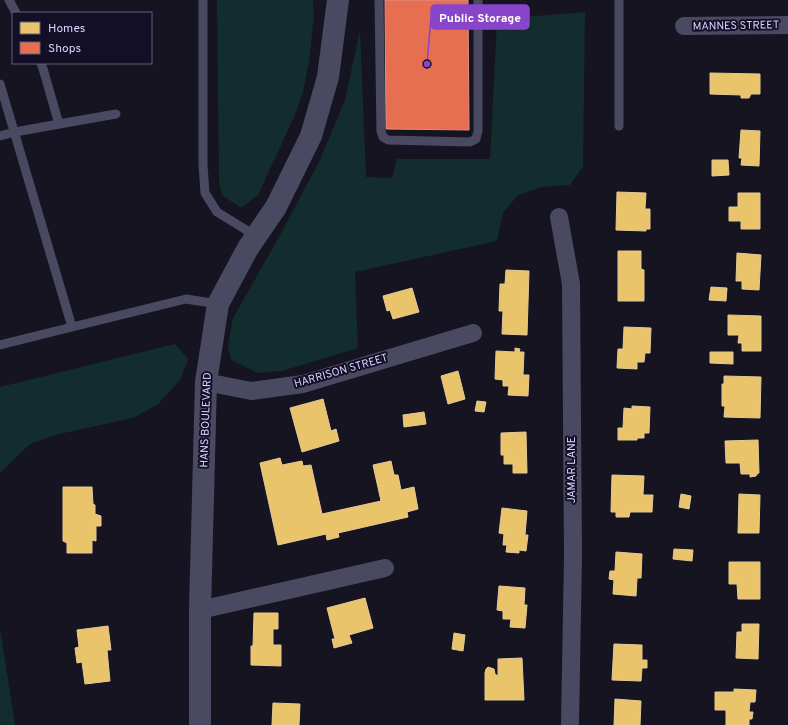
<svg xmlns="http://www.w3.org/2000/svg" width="788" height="725" viewBox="0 0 788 725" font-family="Overpass,sans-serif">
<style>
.green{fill:#132c2d}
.homes{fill:#e9c46a;stroke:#e4c997}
.shops{fill:#e76f51;stroke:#e38d85}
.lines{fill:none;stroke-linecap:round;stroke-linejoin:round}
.service{stroke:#4a4962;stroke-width:9}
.minor{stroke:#4a4962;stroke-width:18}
.tertiary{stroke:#4a4962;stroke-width:22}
.labels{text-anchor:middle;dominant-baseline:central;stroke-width:4;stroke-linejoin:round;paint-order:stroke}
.street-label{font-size:11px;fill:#d9d4ff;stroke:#130f26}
.leader{fill:none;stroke:#8945c9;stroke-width:1.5}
.callout-dot{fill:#8945c9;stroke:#130f26;stroke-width:1.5}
.callout{fill:#8945c9;stroke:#8945c9;stroke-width:1.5}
.callout-label{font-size:12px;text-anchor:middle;font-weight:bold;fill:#fff}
</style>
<rect width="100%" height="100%" fill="#161421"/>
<g class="green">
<path d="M 217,0 L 313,0 L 314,15 L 309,62 L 303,92 L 295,115 L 258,195 L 241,208 L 222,195 L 219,180 Z"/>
<path d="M 585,12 L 583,167 L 570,185 L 541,187 L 517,196 L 503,213 L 497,241 L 355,272 L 358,348 L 282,371 L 258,373 L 231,360 L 228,346 L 233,318 L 274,246 L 319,162 L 345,100 L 360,30 L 366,177 L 392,178 L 397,159 L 490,159 L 497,19 Z"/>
<path d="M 175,344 L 188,359 L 180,380 L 158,404 L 133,418 L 55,435 L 30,444 L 0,473 L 0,387 Z"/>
<path d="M 0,628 L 15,725 L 0,725 Z"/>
</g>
<g class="homes">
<path d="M 710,73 L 760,74 L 760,94 L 751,94 L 749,98 L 741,98 L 741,95 L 710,94 Z"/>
<path d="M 741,130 L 760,131 L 759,166 L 741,165 L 742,158 L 739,158 Z"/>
<path d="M 712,160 L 728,160 L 729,175 L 712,176 Z"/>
<path d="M 617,192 L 646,193 L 645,209 L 650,209 L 650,229 L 646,229 L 646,231 L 616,230 Z"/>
<path d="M 738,193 L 760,193 L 760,229 L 741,229 L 741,221 L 729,221 L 729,207 L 738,207 Z"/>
<path d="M 618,251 L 641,251 L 641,269 L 644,270 L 644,301 L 618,301 Z"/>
<path d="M 737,253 L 761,255 L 759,290 L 742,289 L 742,281 L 736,281 Z"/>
<path d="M 506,270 L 529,271 L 527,335 L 502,334 L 503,311 L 499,311 L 500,284 L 505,284 Z"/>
<path d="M 711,287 L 727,288 L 726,301 L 709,300 Z"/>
<path d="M 412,288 L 419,312 L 393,319 L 390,310 L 387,311 L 383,296 Z"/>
<path d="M 728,315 L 761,316 L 761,351 L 742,351 L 742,343 L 738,343 L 739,335 L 728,335 Z"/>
<path d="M 624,327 L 651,328 L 650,353 L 645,353 L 644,362 L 637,362 L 637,369 L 617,368 L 618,349 L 623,349 Z"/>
<path d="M 515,348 L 520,349 L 519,352 L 524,352 L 523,375 L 529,375 L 528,396 L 508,395 L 509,386 L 503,386 L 503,380 L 495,379 L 496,351 L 515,352 Z"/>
<path d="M 710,352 L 733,352 L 733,364 L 710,363 Z"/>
<path d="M 458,371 L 465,399 L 448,404 L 441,376 Z"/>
<path d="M 724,376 L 761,377 L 760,418 L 724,417 L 725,406 L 722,406 L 722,384 L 724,384 Z"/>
<path d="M 323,399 L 331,431 L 336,429 L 339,441 L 302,452 L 290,408 Z"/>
<path d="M 477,401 L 486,402 L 484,412 L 475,411 Z"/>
<path d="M 632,406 L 650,407 L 649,433 L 644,433 L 644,438 L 637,438 L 637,440 L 618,440 L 618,428 L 623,428 L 624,408 L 632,409 Z"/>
<path d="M 424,412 L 426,424 L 404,427 L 403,415 Z"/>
<path d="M 526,432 L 527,473 L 513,473 L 513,464 L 504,464 L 504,455 L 501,455 L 501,433 Z"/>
<path d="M 758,440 L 759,473 L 757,474 L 756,476 L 750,477 L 750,474 L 741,474 L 740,463 L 726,463 L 725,441 Z"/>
<path d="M 280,458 L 282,465 L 302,461 L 303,466 L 311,465 L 322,514 L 381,501 L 373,465 L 391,461 L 394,475 L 398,475 L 401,490 L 414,487 L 418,509 L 407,512 L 408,517 L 338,533 L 339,537 L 327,540 L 326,534 L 278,545 L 260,463 Z"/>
<path d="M 612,475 L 644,476 L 643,495 L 653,495 L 652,512 L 630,512 L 629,517 L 616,517 L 616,512 L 611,512 Z"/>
<path d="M 63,487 L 92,487 L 93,504 L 95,505 L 95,514 L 101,516 L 101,526 L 96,526 L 96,541 L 92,540 L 92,553 L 67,553 L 67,543 L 63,541 Z"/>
<path d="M 681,494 L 691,496 L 689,509 L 679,507 Z"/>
<path d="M 739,494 L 760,495 L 759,533 L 738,533 Z"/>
<path d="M 502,508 L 527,511 L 525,535 L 528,535 L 526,551 L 519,550 L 519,553 L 506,552 L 507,545 L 503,545 L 504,534 L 499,533 Z"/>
<path d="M 674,549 L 693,550 L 692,561 L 673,559 Z"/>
<path d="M 616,552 L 642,554 L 641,578 L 637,578 L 636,596 L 613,594 L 614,580 L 609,579 L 610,571 L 615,571 Z"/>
<path d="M 729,562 L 760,562 L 760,599 L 738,599 L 737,584 L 729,584 Z"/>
<path d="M 499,586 L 525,588 L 524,605 L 527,605 L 525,628 L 510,627 L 511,619 L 503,619 L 503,611 L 497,610 Z"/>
<path d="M 365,598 L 373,628 L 349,635 L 352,643 L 334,648 L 332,639 L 335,639 L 327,608 Z"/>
<path d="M 254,613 L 278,613 L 278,629 L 273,629 L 273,645 L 281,645 L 281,666 L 251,665 L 251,646 L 253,646 Z"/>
<path d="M 742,624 L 759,624 L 758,659 L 736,658 L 737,632 L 742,632 Z"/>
<path d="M 108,626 L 111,650 L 107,650 L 110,681 L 85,684 L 82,662 L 77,663 L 75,648 L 79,647 L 77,630 Z"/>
<path d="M 454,633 L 465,635 L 463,651 L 452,649 Z"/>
<path d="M 614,644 L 642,645 L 642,660 L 647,660 L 647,668 L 642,668 L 641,681 L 612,680 Z"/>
<path d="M 522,658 L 524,700 L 485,700 L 485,673 L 486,669 L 488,667 L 494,669 L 495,674 L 498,676 L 498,659 Z"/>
<path d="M 734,689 L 756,690 L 755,702 L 750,702 L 749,712 L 753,712 L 752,719 L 749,719 L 749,725 L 726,725 L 726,710 L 715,710 L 715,692 L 734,692 Z"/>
<path d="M 615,699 L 641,701 L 640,725 L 614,725 Z"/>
<path d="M 273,703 L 300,704 L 299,725 L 272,725 Z"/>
</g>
<path class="shops" d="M 385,0 L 468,0 L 469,130 L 386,129 Z"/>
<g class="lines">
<g class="service">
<path d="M 9,0 L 16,13"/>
<path d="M 203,0 L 203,165 L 205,193 L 217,212 L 256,236"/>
<path d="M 379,0 L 381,131 L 383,137 L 388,140 L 470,142 L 476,139 L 478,131 L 478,0"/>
<path d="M 619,0 L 619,126"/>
<path d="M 0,84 L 72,327 L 186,299 L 218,304"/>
<path d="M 59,124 L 116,114"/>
<path d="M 0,136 L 15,132 L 59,124 L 44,72 L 41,63"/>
<path d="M 0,345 L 72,327"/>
</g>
<g class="minor">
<path d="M 684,26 L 788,25"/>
<path d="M 559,217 L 571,284 L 573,555 L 570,725"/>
<path d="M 206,382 L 251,391 L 303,384 L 473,333"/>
<path d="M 200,610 L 385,568"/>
</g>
<path class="tertiary" d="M 200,725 L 200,610 L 206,382 L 218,304 L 248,248 L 276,207 L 311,136 L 328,77 L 338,0"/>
</g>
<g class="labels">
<g class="street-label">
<text transform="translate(736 26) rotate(-1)">MANNES STREET</text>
<text transform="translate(341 371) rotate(-16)">HARRISON STREET</text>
<text transform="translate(206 420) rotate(-88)">HANS BOULEVARD</text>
<text transform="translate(572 470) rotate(-90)">JAMAR LANE</text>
</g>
</g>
<path class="leader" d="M427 64L431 17"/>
<circle class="callout-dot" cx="427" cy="64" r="4"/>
<rect class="callout" x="431" y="5" width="98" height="24" rx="4"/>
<g class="callout-label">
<text x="480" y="22">Public Storage</text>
</g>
<rect x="12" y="12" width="140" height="52" fill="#130f26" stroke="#625e7d"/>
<rect x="20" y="22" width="20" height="12" fill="#e9c46a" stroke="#625e7d"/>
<text x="48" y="32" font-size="12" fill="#d9d4ff">Homes</text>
<rect x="20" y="42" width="20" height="12" fill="#e76f51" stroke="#625e7d"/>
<text x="48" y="52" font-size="12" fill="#d9d4ff">Shops</text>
</svg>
